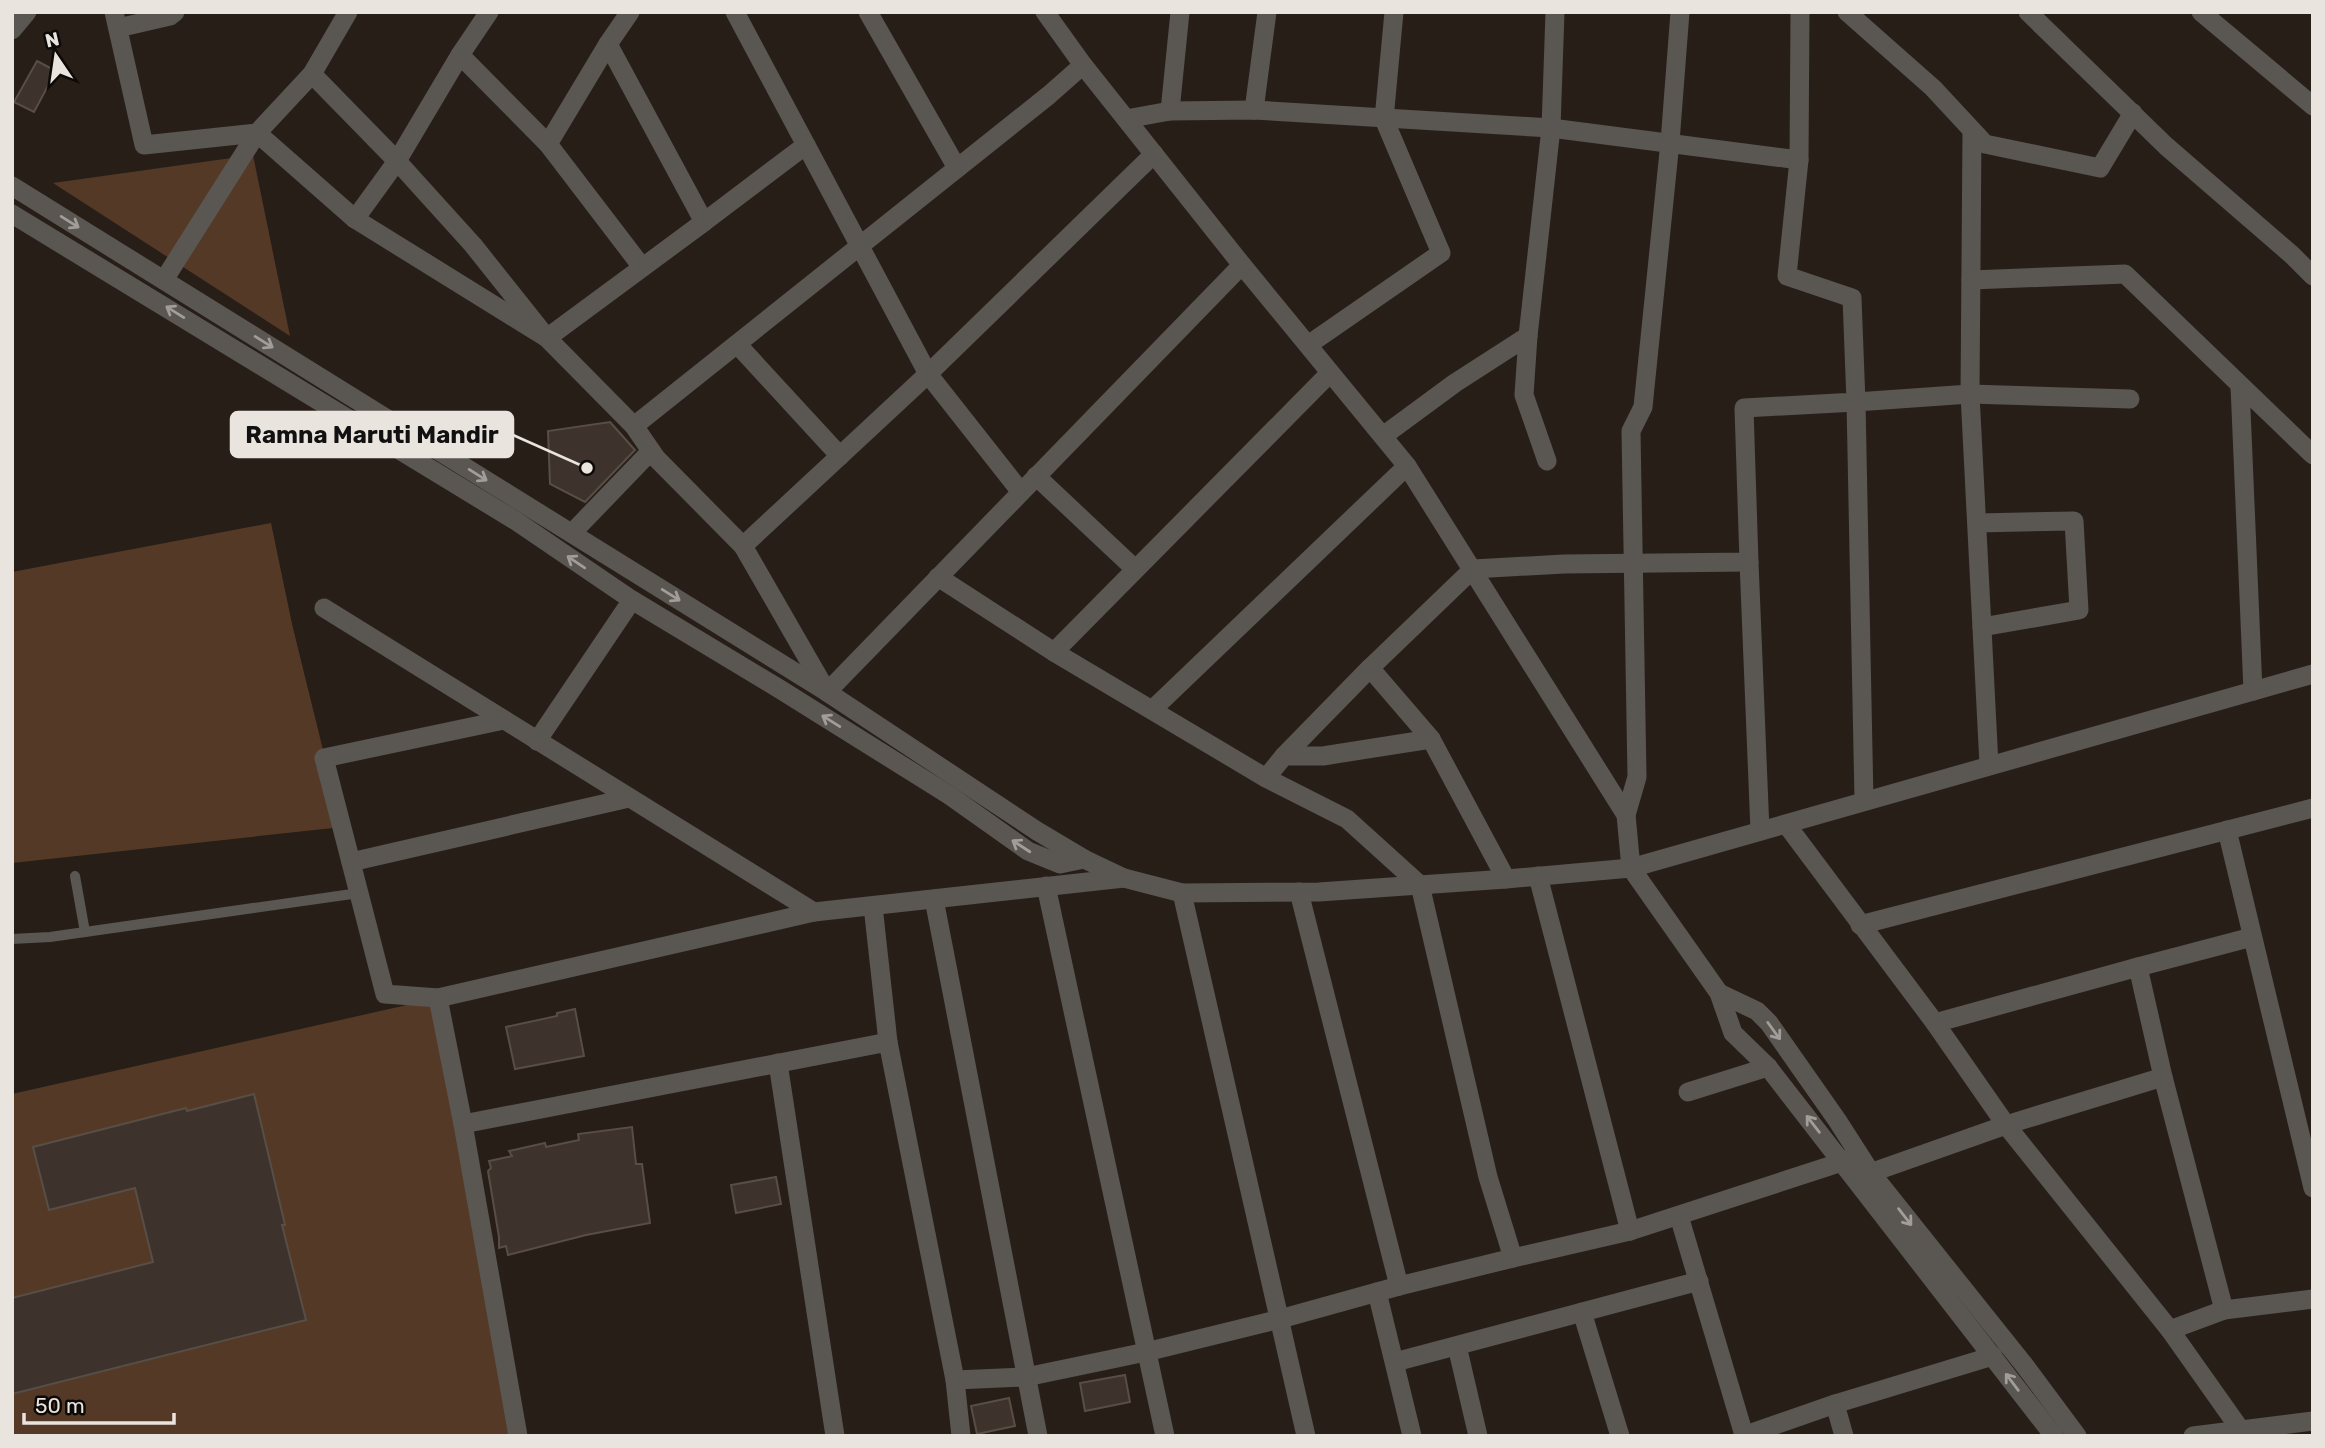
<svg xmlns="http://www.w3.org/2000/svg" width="2325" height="1448" viewBox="0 0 2325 1448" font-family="Rubik,sans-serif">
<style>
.green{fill:#543a26}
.building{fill:#3d332c;stroke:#584e46;stroke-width:2}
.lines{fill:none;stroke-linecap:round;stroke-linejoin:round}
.service{stroke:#5a5652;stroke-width:10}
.minor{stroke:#5a5652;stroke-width:19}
.tertiary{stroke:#5a5652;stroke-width:19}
.oneway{stroke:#a29d98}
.leader{fill:none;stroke:#eae4df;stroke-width:2.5}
.callout-dot{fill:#eae4df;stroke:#0d0907;stroke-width:2.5}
.callout{fill:#eae4df;stroke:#eae4df;stroke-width:2.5}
.callout-label{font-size:24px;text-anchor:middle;font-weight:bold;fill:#111}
</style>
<rect width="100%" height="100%" fill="#271e18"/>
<g class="green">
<path d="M 253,155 L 290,336 L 53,183 Z"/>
<path d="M 271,523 L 292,624 L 342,827 L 12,863 L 12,572 Z"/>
<path d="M 438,998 L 526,1436 L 12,1436 L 12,1094 Z"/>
</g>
<g class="building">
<path d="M 37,61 L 56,71 L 34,112 L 14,102 Z"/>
<path d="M 610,422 L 635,450 L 585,502 L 550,484 L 548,431 Z"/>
<path d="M 575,1009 L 584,1056 L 515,1069 L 506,1027 L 557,1016 L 557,1013 Z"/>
<path d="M 254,1094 L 285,1225 L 282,1225 L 306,1320 L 12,1394 L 12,1298 L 153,1262 L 135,1188 L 49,1210 L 33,1147 L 186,1108 L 187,1111 Z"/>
<path d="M 632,1127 L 636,1164 L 642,1164 L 650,1223 L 586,1235 L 508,1255 L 506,1246 L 499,1248 L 499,1237 L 488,1171 L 491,1168 L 489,1161 L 512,1156 L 509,1151 L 545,1143 L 546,1147 L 579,1140 L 578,1134 Z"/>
<path d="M 776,1177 L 781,1204 L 736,1213 L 731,1185 Z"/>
<path d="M 1125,1375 L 1130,1402 L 1085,1411 L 1080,1383 Z"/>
<path d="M 1009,1398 L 1015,1426 L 977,1434 L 971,1406 Z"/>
</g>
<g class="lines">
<g class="service">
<path d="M 75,876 L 85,932"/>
<path d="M 12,939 L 50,937 L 359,893"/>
</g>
<g class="minor">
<path d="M 114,12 L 144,145 L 257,133 L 312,74 L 397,161 L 473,245 L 547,338 L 634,426 L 656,458 L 743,546 L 827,692"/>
<path d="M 735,12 L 928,374 L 1021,492"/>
<path d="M 868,12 L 957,168"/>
<path d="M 1847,12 L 1933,88 L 1985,144 L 2100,168 L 2133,113"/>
<path d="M 2028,12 L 2166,146 L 2292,255 L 2313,276"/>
<path d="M 2201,12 L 2313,106"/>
<path d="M 118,28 L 170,16 L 175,12"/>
<path d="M 12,30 L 27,12"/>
<path d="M 608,44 L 630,12"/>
<path d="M 460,55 L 489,12"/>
<path d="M 312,74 L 348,12"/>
<path d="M 1254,110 L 1267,12"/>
<path d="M 1170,111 L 1180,12"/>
<path d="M 1126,119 L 1170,111 L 1254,110 L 1551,128 L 1799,160 L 1800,12"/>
<path d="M 1972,131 L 1970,394 L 1989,765"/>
<path d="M 548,144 L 642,267"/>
<path d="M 355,219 L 547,338 L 704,222"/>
<path d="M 164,280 L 257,133 L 355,219 L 397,161 L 460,55 L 548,144 L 608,44 L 704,222 L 806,145"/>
<path d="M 1971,280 L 2125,274 L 2313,455"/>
<path d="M 737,344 L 840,456"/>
<path d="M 1308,345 L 1441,253 L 1384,119 L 1394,12"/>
<path d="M 2240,386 L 2253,691"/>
<path d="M 634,426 L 1049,95 L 1083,65"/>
<path d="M 1383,436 L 1455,383 L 1528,336"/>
<path d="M 1547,461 L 1524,395 L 1528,336 L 1551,128 L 1555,12"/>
<path d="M 1036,476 L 1135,569"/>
<path d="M 1977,523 L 2074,521 L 2079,610 L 1982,627"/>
<path d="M 572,533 L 651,451"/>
<path d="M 743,546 L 928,374 L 1154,154"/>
<path d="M 1749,562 L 1760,831"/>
<path d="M 938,577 L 1054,652 L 1266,778 L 1347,819 L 1420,885 L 1488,1177 L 1513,1258 L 1399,1286"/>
<path d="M 324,608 L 814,912 L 1124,878"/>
<path d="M 1054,652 L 1330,373"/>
<path d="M 1152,710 L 1407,466"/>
<path d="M 1431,739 L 1506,879"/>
<path d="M 537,741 L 632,600"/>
<path d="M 1284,756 L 1370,668"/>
<path d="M 1266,778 L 1284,756 L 1323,756 L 1431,739 L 1370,668 L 1473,569 L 1564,564 L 1749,562 L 1744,408 L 1856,402 L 1852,298 L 1787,276 L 1799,160"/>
<path d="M 1864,801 L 1856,402 L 1970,394 L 2130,399"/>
<path d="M 1626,815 L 1637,777 L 1631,431 L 1643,407 L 1670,142 L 1680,12"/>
<path d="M 1786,824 L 1935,1023 L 2006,1125 L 2170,1330 L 2240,1429"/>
<path d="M 2227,830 L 2313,1188"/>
<path d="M 351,862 L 629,798"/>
<path d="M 1538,876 L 1630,1231 L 1842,1162 L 1855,1156"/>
<path d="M 1046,886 L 1165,1436"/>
<path d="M 1182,893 L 1306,1436"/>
<path d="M 934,899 L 1038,1436"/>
<path d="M 873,906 L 888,1042"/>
<path d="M 1860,925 L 2313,808"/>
<path d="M 2138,967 L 2252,937"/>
<path d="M 438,998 L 385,994 L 324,758 L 504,720"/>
<path d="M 1935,1023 L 2138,967 L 2163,1077 L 2224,1310"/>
<path d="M 778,1063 L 835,1436"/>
<path d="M 1688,1092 L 1768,1067"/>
<path d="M 463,1124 L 888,1042 L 955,1380 L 961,1436"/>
<path d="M 1856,1178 L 2006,1125 L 2163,1077"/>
<path d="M 1679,1216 L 1744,1435"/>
<path d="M 1513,1258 L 1630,1231"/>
<path d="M 1377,1292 L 1412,1436"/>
<path d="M 1582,1312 L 1620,1436"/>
<path d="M 2170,1330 L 2224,1310 L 2313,1299"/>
<path d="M 1457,1346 L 1478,1436"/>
<path d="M 1395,1362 L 1699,1281"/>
<path d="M 955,1380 L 1026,1377 L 1146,1352 L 1280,1319 L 1399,1286 L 1299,892"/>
<path d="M 518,1436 L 463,1124 L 438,998 L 814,912"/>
<path d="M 1743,1436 L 1835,1404"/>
<path d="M 1844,1436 L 1835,1404 L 1993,1356"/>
<path d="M 2193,1436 L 2313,1421"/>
</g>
<g class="tertiary">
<path d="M 1045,12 L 1083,65 L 1242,265 L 1407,466 L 1626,815 L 1631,868 L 1719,993 L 1733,1033 L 1768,1067 L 2054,1436"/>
<path d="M 12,186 L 827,692 L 1037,831 L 1084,859 L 1124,878 L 1182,893 L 1319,892 L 1506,879 L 1631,868 L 2313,674"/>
<path d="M 12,214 L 516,521 L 632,600 L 778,688 L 949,795 L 1028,851 L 1060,864 L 1084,859"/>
<path d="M 827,692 L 1242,265"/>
<path d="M 1719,993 L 1757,1011 L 1769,1023 L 1837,1120 L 1871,1173 L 2025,1366 L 2077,1436"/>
</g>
</g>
<defs><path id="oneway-shaft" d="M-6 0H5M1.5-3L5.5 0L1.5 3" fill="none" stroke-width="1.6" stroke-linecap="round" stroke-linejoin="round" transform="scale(1.75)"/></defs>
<g class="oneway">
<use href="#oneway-shaft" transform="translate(70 222) rotate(32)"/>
<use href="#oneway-shaft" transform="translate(175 312) rotate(-148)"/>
<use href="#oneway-shaft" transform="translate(264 342) rotate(32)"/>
<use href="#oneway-shaft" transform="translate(478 475) rotate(32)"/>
<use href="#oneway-shaft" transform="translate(576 562) rotate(-146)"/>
<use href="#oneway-shaft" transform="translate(671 595) rotate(32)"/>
<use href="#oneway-shaft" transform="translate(831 721) rotate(-148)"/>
<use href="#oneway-shaft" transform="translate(1021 846) rotate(-147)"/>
<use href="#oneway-shaft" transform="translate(1774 1031) rotate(54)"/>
<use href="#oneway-shaft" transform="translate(1813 1124) rotate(-128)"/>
<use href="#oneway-shaft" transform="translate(1905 1217) rotate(52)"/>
<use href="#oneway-shaft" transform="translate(2012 1382) rotate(-127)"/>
</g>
<path class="leader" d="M587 468L513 435"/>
<circle class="callout-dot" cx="587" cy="468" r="7"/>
<rect class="callout" x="231" y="412" width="282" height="45" rx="7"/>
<g class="callout-label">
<text x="372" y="443">Ramna Maruti Mandir</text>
</g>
<rect width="2325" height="1448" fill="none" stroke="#eae4df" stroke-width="28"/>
<g transform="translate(56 56) rotate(347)" stroke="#0d0907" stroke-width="5" paint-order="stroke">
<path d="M0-5L12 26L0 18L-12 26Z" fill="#eae4df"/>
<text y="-10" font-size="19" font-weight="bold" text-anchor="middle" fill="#eae4df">N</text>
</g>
<path d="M24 1413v10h150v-10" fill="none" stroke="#eae4df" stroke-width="3.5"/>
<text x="35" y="1413" font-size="21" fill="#eae4df" stroke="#0d0907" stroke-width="5" paint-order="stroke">50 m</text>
</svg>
